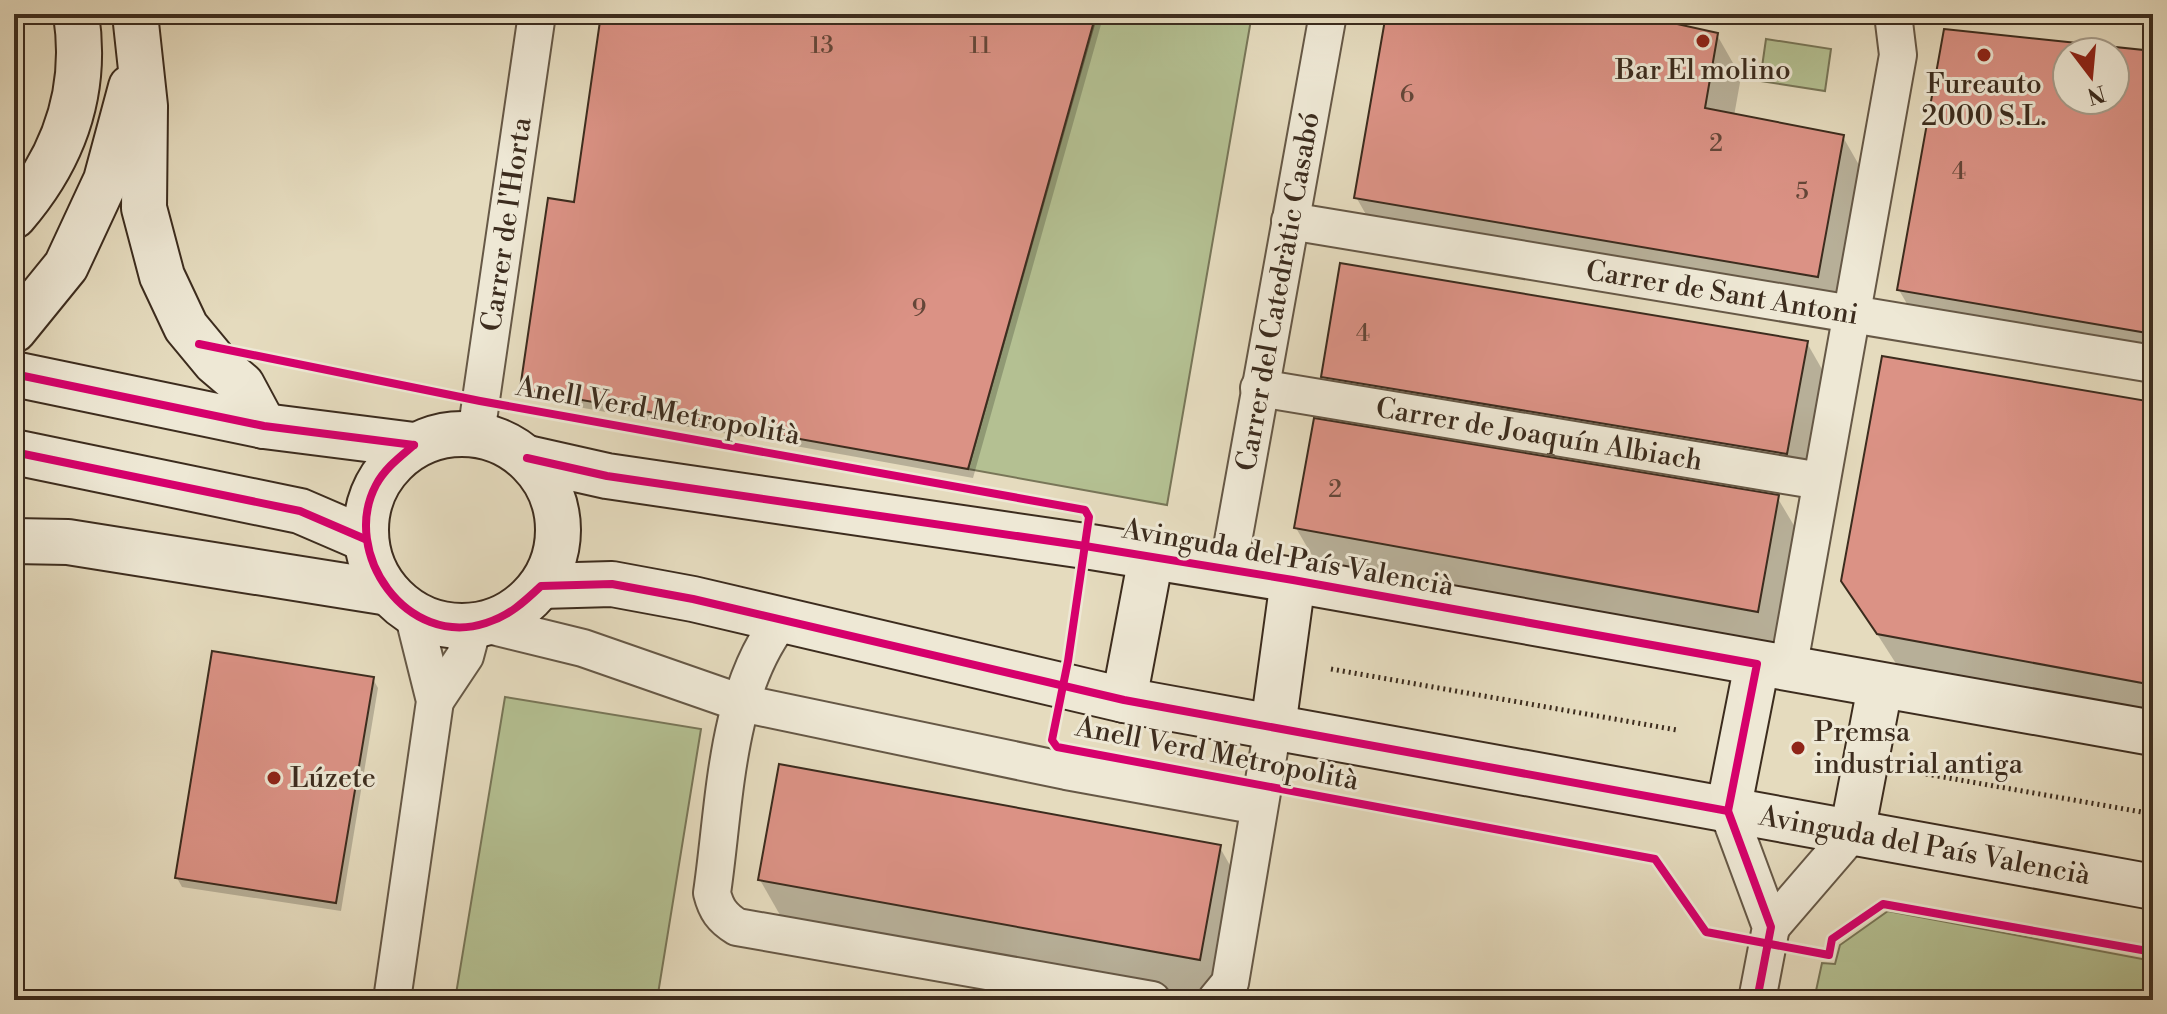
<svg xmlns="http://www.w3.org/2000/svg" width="2167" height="1014" viewBox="0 0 2167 1014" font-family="'Libre Bodoni',serif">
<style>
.green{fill:#b4c092;stroke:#787658;stroke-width:2}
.shadow{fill:#0003;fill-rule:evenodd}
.building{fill:#db9285;stroke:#3c2c1e;stroke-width:2;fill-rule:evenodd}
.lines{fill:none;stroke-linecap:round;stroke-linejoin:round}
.street-casing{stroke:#665846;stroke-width:40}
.secondary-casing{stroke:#3c2c1e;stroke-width:48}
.path{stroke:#3c2c1e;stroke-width:5;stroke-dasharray:2 4;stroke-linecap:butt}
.street{stroke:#eee8d5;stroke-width:36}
.secondary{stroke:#eee8d5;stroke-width:44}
.cycleway-casing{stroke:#eee8d5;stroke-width:13}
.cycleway{stroke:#d6006c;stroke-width:8}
.poi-dot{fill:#8f2418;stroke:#eee8d5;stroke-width:3}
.labels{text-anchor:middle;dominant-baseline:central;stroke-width:6;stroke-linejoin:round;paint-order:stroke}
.number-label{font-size:24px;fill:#644638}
.poi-label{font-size:28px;fill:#3c2c1e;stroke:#eee8d5}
.street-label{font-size:28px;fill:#3c2c1e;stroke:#eee8d5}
</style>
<rect width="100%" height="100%" fill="#e5dbbe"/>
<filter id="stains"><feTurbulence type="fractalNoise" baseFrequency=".0025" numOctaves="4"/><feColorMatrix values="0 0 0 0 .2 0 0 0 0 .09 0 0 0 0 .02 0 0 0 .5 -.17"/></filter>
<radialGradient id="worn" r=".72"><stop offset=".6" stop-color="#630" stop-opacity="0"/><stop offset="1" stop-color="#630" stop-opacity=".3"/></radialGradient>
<g class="green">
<path d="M 1097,14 L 1252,14 L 1167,505 L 968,469 Z"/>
<path d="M 1766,39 L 1831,49 L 1825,91 L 1760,81 Z"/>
<path d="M 505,697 L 701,729 L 657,1000 L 455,1000 Z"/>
<path d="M 1888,911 L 2153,961 L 2153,1000 L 1814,1000 L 1822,963 L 1835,964 L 1840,945 Z"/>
</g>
<g class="shadow">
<path d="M 599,14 L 1104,14 L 973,478 L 528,398 L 522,388 L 575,204 L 603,15 Z"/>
<path d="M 1388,14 L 1623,14 L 1717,35 L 1741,77 L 1734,116 L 1843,137 L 1867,179 L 1841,318 L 1380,239 L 1356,197 Z"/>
<path d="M 1945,32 L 2153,53 L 2153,363 L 1918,323 L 1899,290 ZM 2067,52 L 2115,52 L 2115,100 L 2067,100 Z"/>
<path d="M 1807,343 L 1831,385 L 1810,495 L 1347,418 L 1323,377 Z"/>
<path d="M 2153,404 L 2153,722 L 1904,676 L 1843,581 Z"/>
<path d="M 1777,497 L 1802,539 L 1781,653 L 1320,569 L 1296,528 Z"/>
<path d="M 373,679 L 378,688 L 341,911 L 182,887 L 177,878 Z"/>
<path d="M 1219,846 L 1243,888 L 1220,1000 L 784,922 L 760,880 Z"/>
</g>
<g class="building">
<path d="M 601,14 L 1096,14 L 968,469 L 520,389 L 548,198 L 574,202 Z"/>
<path d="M 1386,14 L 1632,14 L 1718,33 L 1705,108 L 1844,135 L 1818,277 L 1354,198 Z"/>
<path d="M 1944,29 L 2153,51 L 2153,334 L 1897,290 ZM 2067,52 L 2115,52 L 2115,100 L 2067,100 Z"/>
<path d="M 1340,263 L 1808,341 L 1787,454 L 1321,377 Z"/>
<path d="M 1882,356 L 2153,402 L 2153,685 L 1877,634 L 1841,581 Z"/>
<path d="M 1314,418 L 1779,495 L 1758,612 L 1294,528 Z"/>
<path d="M 212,651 L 374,677 L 336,903 L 175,878 Z"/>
<path d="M 779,764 L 1221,845 L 1200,960 L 758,880 Z"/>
</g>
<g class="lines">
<defs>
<g id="street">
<path id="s1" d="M 1290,221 L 2153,364"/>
<path id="s2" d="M 1259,388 L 1821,481"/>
<path id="s3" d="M 476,434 L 537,14"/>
<path id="s4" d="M 1228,569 L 1328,14"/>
<path d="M 780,622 C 725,693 725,805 712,893 C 716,909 722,918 737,927 L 1152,1000"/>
<path d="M 485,624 L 583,648 L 741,703 L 1066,771 L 1259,806"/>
<path d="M 1788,670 L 1898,55 L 1893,14"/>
<path d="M 435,701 L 465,656 L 473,626"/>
<path d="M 1728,811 L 1771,927 L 1757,1000"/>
<path d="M 1771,927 L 1852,833"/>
<path d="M 392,1000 L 435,701 L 413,613"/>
<path d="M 1216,1000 L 1230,983 L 1273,727"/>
</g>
<g id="secondary">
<path d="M 135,14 L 145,106 L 144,208 L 162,276 L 186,327 L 215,362 L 242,385 L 264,426"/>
<path d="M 14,216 C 64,158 88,91 76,14"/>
<path d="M 14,330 L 66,266 L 106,180 L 131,87"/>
<path d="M 14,374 L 264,426 L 414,445"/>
<circle cx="462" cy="530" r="96"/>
<path d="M 14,452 L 300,511 L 365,539"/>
<path d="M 527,458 L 607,476 L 1085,546 L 1293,580 L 2153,733"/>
<path d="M 14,541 L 68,542 L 389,593"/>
<path id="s5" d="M 541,586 L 612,584 L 693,599 L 1124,700 L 2153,887"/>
<path d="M 1124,700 L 1151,557"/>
<path d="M 1273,727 L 1293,580"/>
<path d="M 1728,811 L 1757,664"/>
<path d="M 1852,833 L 1880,687"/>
</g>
</defs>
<use href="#street" class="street-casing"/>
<use href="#secondary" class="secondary-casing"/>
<g class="path">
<path d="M 1331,669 L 1677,730"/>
<path d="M 1926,774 L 2153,814"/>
</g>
<use href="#street" class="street"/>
<use href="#secondary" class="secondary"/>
<defs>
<g id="cycleway">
<path d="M 199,344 L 480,401 L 1085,510 L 1089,517 L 1068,661 L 1052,740 L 1057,747 L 1655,859 L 1706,932 L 1829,955 L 1832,939 L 1883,904 L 2153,952"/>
<path d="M 14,374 L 264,426 L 414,445"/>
<path d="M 414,445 C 400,457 385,468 376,485 C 340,553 407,649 486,623 C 509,616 524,602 541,586 L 612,584 L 693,599 L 1124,700 L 1728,811"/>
<path d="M 14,452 L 300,511 L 365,539"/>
<path d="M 527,458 L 607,476 L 1085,546 L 1293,580 L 1757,664 L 1728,811"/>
<path d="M 1728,811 L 1771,927 L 1757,1000"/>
</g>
</defs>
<use href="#cycleway" class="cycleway-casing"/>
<use href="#cycleway" class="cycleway"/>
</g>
<g class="poi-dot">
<circle cx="1703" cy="41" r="8"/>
<circle cx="1984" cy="55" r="8"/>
<circle cx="1798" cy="748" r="8"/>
<circle cx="274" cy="778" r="8"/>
</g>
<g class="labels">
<g class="number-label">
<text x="822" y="46">13</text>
<text x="980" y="46">11</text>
<text x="1407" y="95">6</text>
<text x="1716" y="144">2</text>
<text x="1959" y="172">4</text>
<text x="1802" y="192">5</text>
<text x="919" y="309">9</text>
<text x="1363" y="334">4</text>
<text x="1335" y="490">2</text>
</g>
<g class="poi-label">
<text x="1703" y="70">Bar El molino</text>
<text x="1984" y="84">Fureauto<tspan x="1984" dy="32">2000 S.L.</tspan></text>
<text x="1814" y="732" text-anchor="start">Premsa<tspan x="1814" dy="32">industrial antiga</tspan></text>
<text x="290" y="778" text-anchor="start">Lúzete</text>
</g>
<g class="street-label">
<text stroke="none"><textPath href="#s3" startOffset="212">Carrer de l'Horta</textPath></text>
<text stroke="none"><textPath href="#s4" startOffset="282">Carrer del Catedràtic Casabó</textPath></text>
<text stroke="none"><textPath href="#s1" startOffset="438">Carrer de Sant Antoni</textPath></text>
<text transform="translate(658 411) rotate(10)">Anell Verd Metropolità</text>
<text stroke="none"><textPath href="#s2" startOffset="284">Carrer de Joaquín Albiach</textPath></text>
<text transform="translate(1288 558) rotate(10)">Avinguda del País Valencià</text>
<text transform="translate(1217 754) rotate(11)">Anell Verd Metropolità</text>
<text stroke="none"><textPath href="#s5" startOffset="1410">Avinguda del País Valencià</textPath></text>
</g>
</g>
<rect width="2167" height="1014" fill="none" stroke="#e5dbbe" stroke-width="48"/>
<rect x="16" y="16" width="2135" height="982" fill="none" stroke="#3c2c1e" stroke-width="4"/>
<rect x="24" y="24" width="2119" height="966" fill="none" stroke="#3c2c1e" stroke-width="2"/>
<g transform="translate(2091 76) rotate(164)"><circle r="38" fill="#eee8d5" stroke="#a79d8c" stroke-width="2"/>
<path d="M0-6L14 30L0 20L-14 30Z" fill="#8f2418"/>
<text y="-12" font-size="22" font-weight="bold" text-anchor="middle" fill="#3c2c1e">N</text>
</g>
<rect width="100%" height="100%" filter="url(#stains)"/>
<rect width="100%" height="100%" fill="url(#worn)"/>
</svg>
